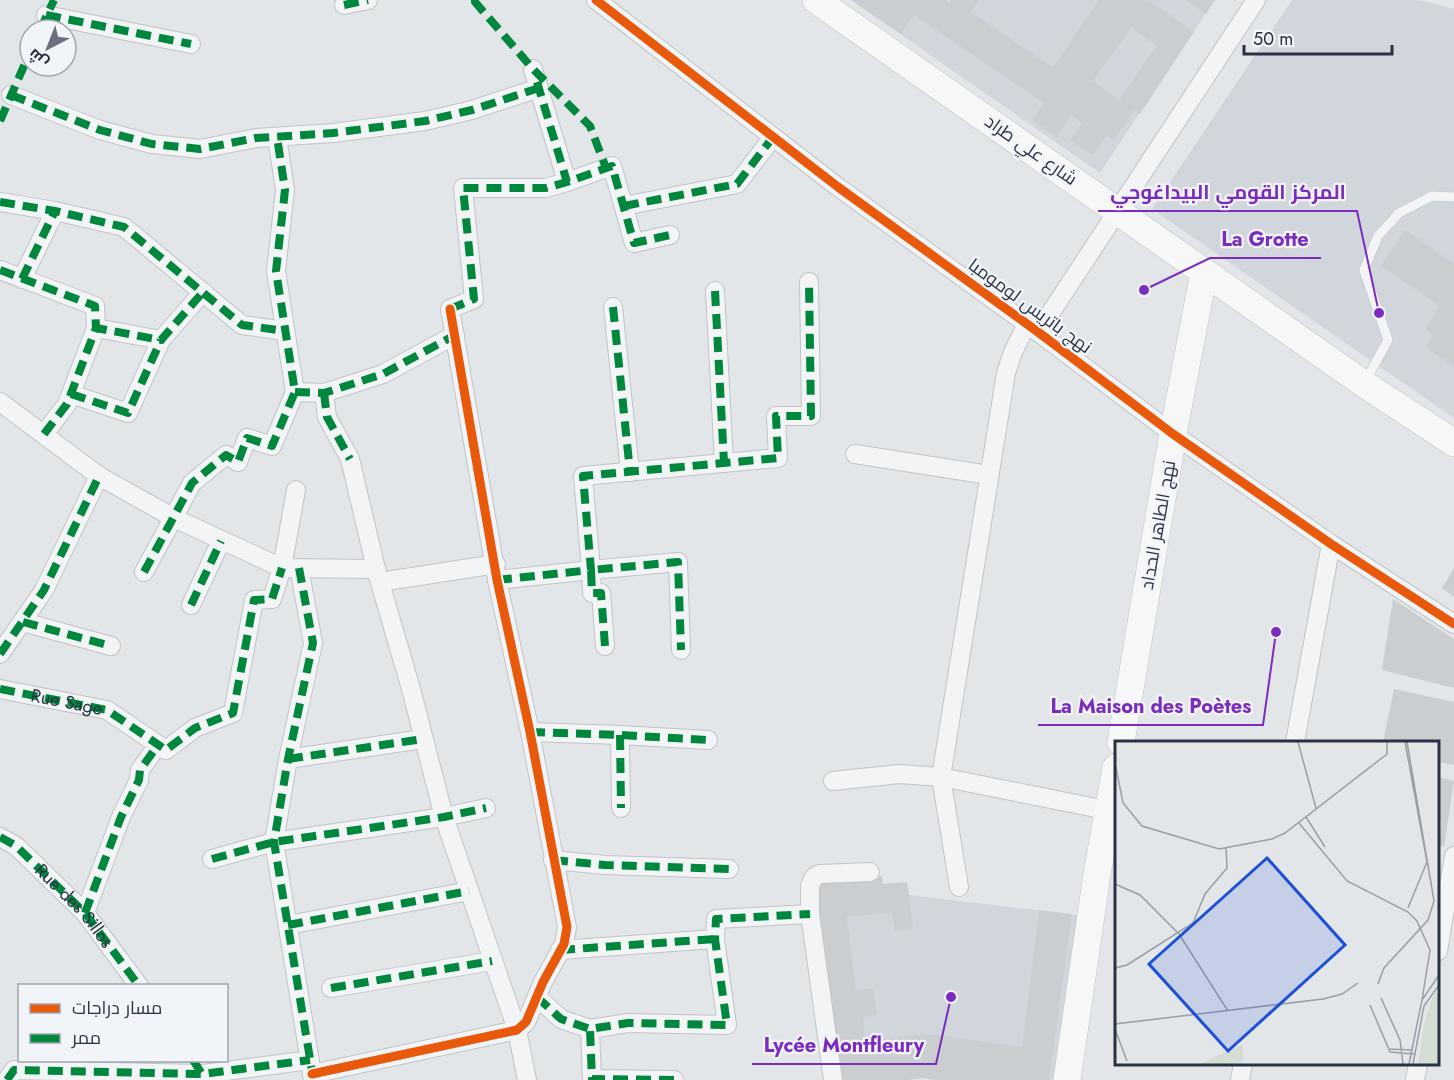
<svg xmlns="http://www.w3.org/2000/svg" width="1454" height="1080" viewBox="0 0 1454 1080" font-family="Jost,Cairo,sans-serif">
<style>
.built{fill:#d1d5dc}
.building{fill:#cbced1;fill-rule:evenodd}
.lines{fill:none;stroke-linecap:round;stroke-linejoin:round}
.lane-casing{stroke:#c1c4c7;stroke-width:10}
.street-casing{stroke:#c1c4c7;stroke-width:20}
.secondary-casing{stroke:#c1c4c7;stroke-width:28}
.lane{stroke:#f2f4f5;stroke-width:9}
.street{stroke:#f2f4f5;stroke-width:18}
.secondary{stroke:#f6f7f7;stroke-width:27}
.quiet{stroke:#00873e;stroke-width:8;stroke-dasharray:15 8;stroke-linecap:butt}
.cycleway-casing{stroke:#f1f4f8;stroke-width:13}
.cycleway{stroke:#e8590c;stroke-width:9}
.labels{text-anchor:middle;dominant-baseline:central;stroke-width:4.5;stroke-linejoin:round;paint-order:stroke}
.street-label{font-size:18px;fill:#293243;stroke:#f1f4f8}
.inset-road{fill:none;stroke:#999ea7;stroke-width:1.5}
.view{fill:#1d4ed8;fill-opacity:0.15;stroke:#1d4ed8;stroke-width:3}
.inset-edge{fill:none;stroke:#293243;stroke-width:3}
.leader{fill:none;stroke:#7b2cbf;stroke-width:2}
.callout-dot{fill:#7b2cbf;stroke:#f1f4f8;stroke-width:2}
.callout-label{font-size:20px;text-anchor:middle;font-weight:bold;fill:#7b2cbf;stroke:#f1f4f8;stroke-width:4.5;stroke-linejoin:round;paint-order:stroke}
</style>
<rect width="100%" height="100%" fill="#e3e6e9"/>
<g class="built">
<path d="M 851,0 L 1215,0 L 1100,173 Z"/>
<path d="M 1292,0 L 1419,0 L 1454,9 L 1454,418 L 1152,209 Z"/>
<path d="M 882,876 L 883,884 L 907,882 L 909,895 L 1086,916 L 1058,1080 L 936,1080 L 921,1078 L 908,1080 L 839,1080 L 815,884 Z"/>
</g>
<g class="building">
<path d="M 851,0 L 946,0 L 950,3 L 951,0 L 979,0 L 971,12 L 1053,67 L 1099,0 L 1148,0 L 1194,32 L 1140,114 L 1134,110 L 1114,140 L 1106,136 L 1093,155 L 1070,140 L 1082,123 L 1071,115 L 1057,137 L 1032,120 L 1044,103 L 914,15 L 901,34 ZM 1131,27 L 1157,46 L 1119,100 L 1093,81 Z"/>
<path d="M 1186,0 L 1215,0 L 1206,14 Z"/>
<path d="M 1405,230 L 1454,264 L 1454,367 L 1425,347 L 1433,335 L 1425,329 L 1440,306 L 1381,266 Z"/>
<path d="M 1454,568 L 1454,597 L 1442,588 Z"/>
<path d="M 1393,599 L 1454,639 L 1454,688 L 1382,670 Z"/>
<path d="M 1394,689 L 1454,702 L 1454,765 L 1438,762 L 1438,742 L 1383,742 Z"/>
<path d="M 1438,777 L 1454,781 L 1444,847 L 1438,845 Z"/>
<path d="M 882,876 L 882,884 L 907,882 L 913,929 L 895,931 L 892,912 L 847,917 L 856,990 L 873,988 L 877,1015 L 863,1017 L 865,1042 L 927,1034 L 1022,1047 L 1039,910 L 1072,914 L 1049,1080 L 936,1080 L 921,1078 L 908,1080 L 839,1080 L 815,884 Z"/>
</g>
<g class="lines">
<defs>
<path id="lane" d="M 1365,382 L 1388,340 L 1364,270 L 1378,236 L 1399,213 L 1432,196 L 1454,197"/>
<g id="street">
<path d="M 596,0 L 838,187 L 1038,332 L 1173,434 L 1331,544 L 1454,624"/>
<path d="M 344,5 L 368,0"/>
<path d="M 46,15 L 191,44"/>
<path d="M 533,69 L 567,182"/>
<path d="M 11,95 L 100,130 L 152,144 L 200,149 L 256,138 L 333,133 L 425,121 L 472,110 L 539,88"/>
<path d="M 0,202 L 55,211 L 124,227 L 242,325 L 285,331"/>
<path d="M 624,206 L 737,184 L 773,137"/>
<path d="M 0,270 L 95,306 L 96,328"/>
<path d="M 22,279 L 55,211"/>
<path d="M 715,291 L 724,463"/>
<path d="M 613,307 L 630,472"/>
<path d="M 1038,332 L 1256,0"/>
<path d="M 295,392 L 324,393 L 383,374 L 455,335"/>
<path d="M 324,393 L 327,417 L 350,459 L 376,569 L 411,689 L 444,817 L 517,1030 L 527,1080"/>
<path d="M 71,394 L 128,413 L 161,340"/>
<path d="M 0,402 L 99,476 L 174,518 L 282,568 L 376,569"/>
<path d="M 44,434 L 67,404 L 96,328 L 161,340 L 203,292"/>
<path d="M 855,454 L 989,475"/>
<path d="M 299,568 L 313,643 L 288,759 L 274,842 L 313,1080"/>
<path d="M 144,572 L 192,483 L 226,455 L 238,462 L 247,438 L 272,446 L 295,392 L 276,271 L 285,190 L 277,137"/>
<path d="M 497,580 L 591,570 L 583,476 L 778,458 L 776,416 L 811,416 L 809,282"/>
<path d="M 380,582 L 496,564"/>
<path d="M 191,605 L 221,541"/>
<path d="M 23,622 L 111,646"/>
<path d="M 605,646 L 601,593 L 592,593 L 591,570 L 678,562 L 681,650"/>
<path d="M 0,654 L 44,590 L 99,476"/>
<path id="s1" d="M 0,689 L 107,710 L 166,750 L 195,728 L 233,713 L 254,600 L 272,599 L 282,568 L 296,490"/>
<path d="M 530,732 L 620,735 L 708,740"/>
<path d="M 620,735 L 621,808"/>
<path d="M 1295,742 L 1331,544"/>
<path d="M 288,759 L 423,739"/>
<path d="M 833,781 L 899,774 L 941,777 L 1116,812"/>
<path id="s2" d="M 0,837 L 16,846 L 85,913 L 139,986"/>
<path d="M 212,859 L 274,842 L 444,817 L 486,808"/>
<path d="M 553,860 L 605,865 L 729,869"/>
<path d="M 959,887 L 941,777 L 1006,373 L 1013,352 L 1027,324"/>
<path d="M 85,913 L 121,817 L 139,780 L 140,770 L 158,745"/>
<path d="M 288,925 L 469,891"/>
<path d="M 560,950 L 715,939"/>
<path d="M 1438,951 L 1454,856"/>
<path d="M 331,988 L 492,961"/>
<path d="M 537,997 L 561,1019 L 590,1029"/>
<path d="M 312,1074 L 517,1030 L 526,1022 L 543,982 L 564,944 L 567,927 L 530,732 L 497,580 L 450,309 L 474,299 L 463,188 L 546,188 L 567,182 L 612,166 L 634,243 L 670,235"/>
<path d="M 592,1079 L 674,1080"/>
<path d="M 7,1080 L 14,1070 L 203,1074 L 310,1060"/>
<path d="M 592,1080 L 590,1029 L 628,1023 L 727,1025 L 715,939 L 716,919 L 810,914"/>
<path d="M 833,1080 L 810,914 L 810,886 L 814,877 L 820,874 L 870,872"/>
<path d="M 1240,1080 L 1243,1064"/>
<path d="M 1415,1080 L 1418,1064"/>
</g>
<g id="secondary">
<path d="M 816,0 L 1364,384 L 1454,443"/>
<path d="M 1121,742 L 1173,434 L 1204,272"/>
<path d="M 1067,1080 L 1097,874 L 1116,768"/>
</g>
</defs>
<use href="#lane" class="lane-casing"/>
<use href="#street" class="street-casing"/>
<use href="#secondary" class="secondary-casing"/>
<use href="#lane" class="lane"/>
<use href="#street" class="street"/>
<use href="#secondary" class="secondary"/>
<g class="quiet">
<path d="M 475,0 L 475,2 L 533,69 L 590,126 L 606,168"/>
<path d="M 344,5 L 368,0"/>
<path d="M 46,15 L 191,44"/>
<path d="M 40,30 L 54,0"/>
<path d="M 537,82 L 567,182"/>
<path d="M 11,95 L 100,130 L 152,144 L 200,149 L 256,138 L 333,133 L 425,121 L 472,110 L 539,88"/>
<path d="M 0,121 L 30,52"/>
<path d="M 0,202 L 55,211 L 124,227 L 242,325 L 285,331"/>
<path d="M 624,206 L 737,184 L 773,137"/>
<path d="M 0,270 L 95,306 L 96,328"/>
<path d="M 22,279 L 55,211"/>
<path d="M 715,291 L 724,463"/>
<path d="M 613,307 L 630,472"/>
<path d="M 450,309 L 474,299 L 463,188 L 546,188 L 567,182 L 612,166 L 634,243 L 670,235"/>
<path d="M 295,392 L 324,393 L 383,374 L 455,335"/>
<path d="M 324,393 L 327,417 L 350,459"/>
<path d="M 71,394 L 128,413 L 161,340"/>
<path d="M 44,434 L 67,404 L 96,328 L 161,340 L 203,292"/>
<path d="M 299,568 L 313,643 L 288,759 L 274,842 L 313,1077"/>
<path d="M 144,572 L 192,483 L 226,455 L 238,462 L 247,438 L 272,446 L 295,392 L 276,271 L 285,190 L 277,137"/>
<path d="M 497,580 L 591,570 L 583,476 L 778,458 L 776,416 L 811,416 L 809,282"/>
<path d="M 191,605 L 221,541"/>
<path d="M 23,622 L 111,646"/>
<path d="M 605,646 L 601,593 L 592,593 L 591,570 L 678,562 L 681,650"/>
<path d="M 0,654 L 44,590 L 99,476"/>
<path d="M 0,689 L 107,710 L 166,750 L 195,728 L 233,713 L 254,600 L 272,599 L 282,568"/>
<path d="M 530,732 L 620,735 L 708,740"/>
<path d="M 620,735 L 621,808"/>
<path d="M 288,759 L 423,739"/>
<path d="M 0,837 L 16,846 L 85,913 L 139,986"/>
<path d="M 212,859 L 274,842 L 444,817 L 486,808"/>
<path d="M 553,860 L 605,865 L 729,869"/>
<path d="M 85,913 L 121,817 L 139,780 L 140,770 L 158,745"/>
<path d="M 288,925 L 469,891"/>
<path d="M 560,950 L 715,939"/>
<path d="M 331,988 L 492,961"/>
<path d="M 537,997 L 561,1019 L 590,1029"/>
<path d="M 193,1060 L 204,1077"/>
<path d="M 7,1080 L 14,1070 L 203,1074 L 310,1060"/>
<path d="M 674,1080 L 592,1079 L 590,1029 L 628,1023 L 727,1025 L 715,939 L 716,919 L 810,914"/>
</g>
<defs>
<g id="cycleway">
<path d="M 596,0 L 838,187 L 1038,332 L 1173,434 L 1331,544 L 1454,624"/>
<path d="M 312,1074 L 517,1030 L 526,1022 L 543,982 L 564,944 L 567,927 L 530,732 L 497,580 L 450,309"/>
</g>
</defs>
<use href="#cycleway" class="cycleway-casing"/>
<use href="#cycleway" class="cycleway"/>
</g>
<g class="labels">
<g class="street-label">
<text transform="translate(1031 150) rotate(35)">شارع علي طراد</text>
<text transform="translate(1030 306) rotate(36)">نهج باتريس لومومبا</text>
<text transform="translate(1158 525) rotate(-80)">نهج الطاهر الحداد</text>
<text stroke="none"><textPath href="#s1" startOffset="68">Rue Sage</textPath></text>
<text stroke="none"><textPath href="#s2" startOffset="102">Rue des Sillos</textPath></text>
</g>
</g>
<g transform="translate(1115 741)">
<rect width="324" height="324" fill="#e3e6e9"/>
<path d="M 128,303 L 128,320 L 119,323 L 85,323 Z" fill="#d3ddd4"/>
<path d="M 324,250 L 324,323 L 303,323 L 309,282 L 318,255 Z" fill="#d3ddd4"/>
<path class="inset-road" d="M 183,1 L 201,67M 290,1 L 312,121 L 293,167M 0,22 L 8,62 L 27,85 L 104,108 L 157,98 L 170,92 L 272,13 L 272,1M 191,76 L 210,106M 184,82 L 232,140 L 293,171 L 302,180 L 315,209 L 307,259M 0,143 L 25,154 L 64,193 L 113,270M 0,227 L 12,224 L 78,182 L 90,153 L 112,127 L 111,106M 263,243 L 269,227 L 313,179 L 319,160 L 292,1M 266,257 L 285,299 L 288,323M 255,264 L 275,311 L 299,313M 0,283 L 208,258 L 227,253 L 243,242M 0,288 L 12,320M 273,308 L 297,309M 294,323 L 307,259 L 324,234M 298,323 L 309,265 L 324,244"/>
<path class="view" d="M 152,117 L 230,204 L 113,310 L 34,223 Z"/>
<rect width="324" height="324" class="inset-edge"/>
</g>
<path class="leader" d="M1379 313L1357 211H1098M1144 290L1210 258H1321M1276 632L1263 725H1038M951 997L936 1064H752"/>
<g class="callout-dot">
<circle cx="1379" cy="313" r="6"/>
<circle cx="1144" cy="290" r="6"/>
<circle cx="1276" cy="632" r="6"/>
<circle cx="951" cy="997" r="6"/>
</g>
<g class="callout-label">
<text x="1228" y="199">المركز القومي البيداغوجي</text>
<text x="1265" y="246">La Grotte</text>
<text x="1151" y="713">La Maison des Poètes</text>
<text x="844" y="1052">Lycée Montfleury</text>
</g>
<rect x="18" y="984" width="210" height="78" fill="#f1f4f8" stroke="#a1a6b0" stroke-width="1.5"/>
<rect x="30" y="1004" width="30" height="9" fill="#e8590c" stroke="#a1a6b0" stroke-width="1.5"/>
<text x="72" y="1014" font-size="18" fill="#293243">مسار دراجات</text>
<rect x="30" y="1034" width="30" height="9" fill="#00873e" stroke="#a1a6b0" stroke-width="1.5"/>
<text x="72" y="1044" font-size="18" fill="#293243">ممر</text>
<g transform="translate(48 48) rotate(222)"><circle r="28" fill="#f1f4f8" stroke="#a1a6b0" stroke-width="1.5"/>
<path d="M0-4.5L10 22L0 15L-10 22Z" fill="#6a717d"/>
<text y="-9" font-size="16" font-weight="bold" text-anchor="middle" fill="#293243">ش</text>
</g>
<path d="M1244 45v9h148v-9" fill="none" stroke="#293243" stroke-width="3"/>
<text x="1253" y="45" font-size="18" fill="#293243" stroke="#f1f4f8" stroke-width="4.5" paint-order="stroke">50 m</text>
</svg>
